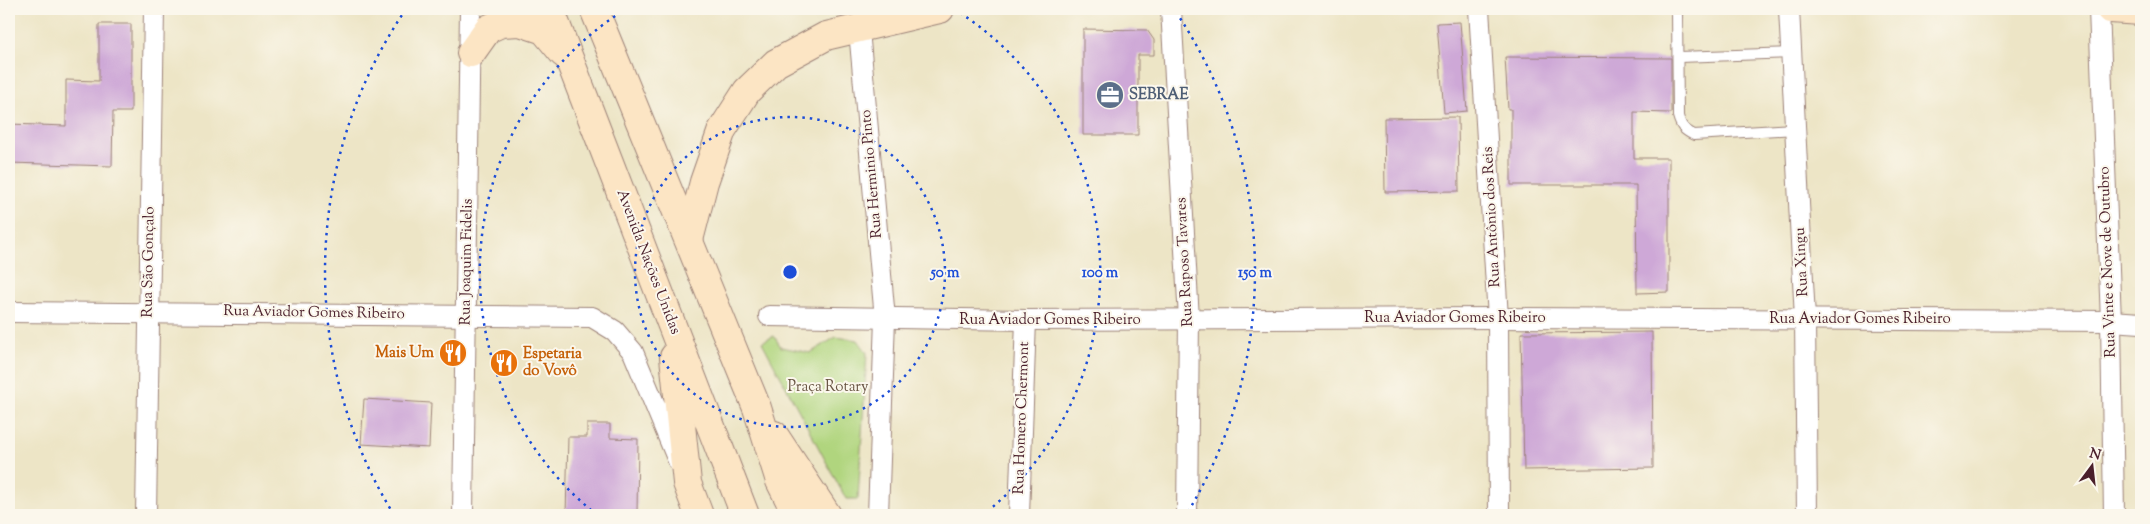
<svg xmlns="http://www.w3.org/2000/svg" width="2150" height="524" viewBox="0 0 2150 524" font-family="'Sorts Mill Goudy',serif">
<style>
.green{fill:#b0d57e;stroke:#7d7a54}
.building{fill:#cea8d7}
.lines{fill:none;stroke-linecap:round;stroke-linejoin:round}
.lane-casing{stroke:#9c8278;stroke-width:12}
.street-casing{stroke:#9c8278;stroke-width:22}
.secondary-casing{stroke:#9c8278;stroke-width:30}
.lane{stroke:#fff;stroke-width:10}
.street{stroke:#fff;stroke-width:20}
.secondary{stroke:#fce5c4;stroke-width:28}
.ring{fill:none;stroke:#1d4ed8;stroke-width:2.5;stroke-dasharray:2.5 5}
.labels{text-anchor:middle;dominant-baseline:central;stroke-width:4;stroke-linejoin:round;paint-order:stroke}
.service-label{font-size:15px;font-weight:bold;fill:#4e5e75;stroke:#fbf7ec;text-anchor:start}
.street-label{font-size:15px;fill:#4a1f2b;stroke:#fbf7ec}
.food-label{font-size:15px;font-weight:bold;fill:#c56008;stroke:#fbf7ec;text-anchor:end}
.park-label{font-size:15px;fill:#695644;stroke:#fbf7ec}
.centre{fill:#1d4ed8;stroke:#fbf7ec;stroke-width:2.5}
.ring-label{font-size:15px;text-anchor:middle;font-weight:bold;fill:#1d4ed8;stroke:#fbf7ec;stroke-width:4;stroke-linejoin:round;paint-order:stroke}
</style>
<rect width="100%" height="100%" fill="#fbf7ec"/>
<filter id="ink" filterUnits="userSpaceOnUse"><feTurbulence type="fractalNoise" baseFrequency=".02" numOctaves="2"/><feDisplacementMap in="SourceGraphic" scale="10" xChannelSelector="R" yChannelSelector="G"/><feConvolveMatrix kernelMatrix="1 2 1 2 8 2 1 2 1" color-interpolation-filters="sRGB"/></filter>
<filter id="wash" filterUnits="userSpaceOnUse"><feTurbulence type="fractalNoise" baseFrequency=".0096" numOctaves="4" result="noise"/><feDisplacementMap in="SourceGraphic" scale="20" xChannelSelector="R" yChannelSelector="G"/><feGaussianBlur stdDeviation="1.12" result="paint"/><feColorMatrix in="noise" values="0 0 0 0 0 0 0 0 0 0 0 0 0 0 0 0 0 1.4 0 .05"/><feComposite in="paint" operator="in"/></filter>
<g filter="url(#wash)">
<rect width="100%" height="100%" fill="#ede5c6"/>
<path class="green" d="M 774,336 L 781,347 L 810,353 L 836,337 L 858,340 L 867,353 L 858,499 L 846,499 L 762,342 Z"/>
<g id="blocks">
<g class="building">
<path d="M 1460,22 L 1467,111 L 1444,113 L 1437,23 Z"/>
<path d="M 99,24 L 131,24 L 131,112 L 113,112 L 112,166 L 9,163 L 9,124 L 66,126 L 66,80 L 99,81 Z"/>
<path d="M 1083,29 L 1147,30 L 1154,40 L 1154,55 L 1138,55 L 1138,135 L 1083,135 Z"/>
<path d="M 1505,57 L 1671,58 L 1671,113 L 1634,112 L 1634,158 L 1669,158 L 1669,292 L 1637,293 L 1636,185 L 1511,185 L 1511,109 L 1508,109 Z"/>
<path d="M 1458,117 L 1459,191 L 1385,192 L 1384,118 Z"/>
<path d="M 1652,332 L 1653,468 L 1524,470 L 1521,333 Z"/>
<path d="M 364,399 L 431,403 L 429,448 L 361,444 Z"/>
<path d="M 587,424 L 610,424 L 610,438 L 638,439 L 637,515 L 566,515 L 568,437 L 587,437 Z"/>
</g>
</g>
</g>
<g filter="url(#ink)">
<use href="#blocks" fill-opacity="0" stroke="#9c8278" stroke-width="1"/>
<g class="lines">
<defs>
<g id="lane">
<path d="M 1677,9 L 1678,116 C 1681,127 1684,130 1694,135 L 1795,129"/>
<path d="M 1679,57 L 1791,53"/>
</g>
<g id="street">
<path d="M 1171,9 L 1189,319 L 1187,515"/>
<path d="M 1479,9 L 1498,318 L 1499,515"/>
<path d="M 1789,9 L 1805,319 L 1807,515"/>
<path d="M 2099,9 L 2111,321 L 2114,515"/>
<path d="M 859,30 L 885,319 L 878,515"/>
<path d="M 9,312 L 592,317 L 615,331 L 633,352 L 679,463"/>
<path d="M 769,316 L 1026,320 L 1498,318 L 2111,321 L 2141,323"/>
<path d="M 146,515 L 154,9"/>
<path d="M 463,515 L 470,9"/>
<path d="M 1019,515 L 1026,320"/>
</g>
<g id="secondary">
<path d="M 550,9 L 745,515"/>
<path d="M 594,9 L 757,408 L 780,481 L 797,515"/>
<path d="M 2110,9 L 2141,11"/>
<path d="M 471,53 L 488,29 L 501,23 L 520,22 L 544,30 L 563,53"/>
<path d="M 689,240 L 704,182 L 722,130 L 747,91 L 776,63 L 826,36 L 940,9"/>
<path d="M 674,357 L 687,483 L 699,515"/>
<path d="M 774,435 L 827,515"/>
</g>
</defs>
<use href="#lane" class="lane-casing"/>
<use href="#street" class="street-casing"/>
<use href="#secondary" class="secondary-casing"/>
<use href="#lane" class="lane"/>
<use href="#street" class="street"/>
<use href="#secondary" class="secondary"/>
</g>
</g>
<g class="ring">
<circle cx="790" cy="272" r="155"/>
<path d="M597 515A310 310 0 0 1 626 9M954 9A310 310 0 0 1 983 515"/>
<path d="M394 515A465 465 0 0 1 404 12M1176 12A465 465 0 0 1 1186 515"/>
</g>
<defs>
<symbol id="office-disc" viewBox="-11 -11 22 22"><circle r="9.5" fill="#5c6f8a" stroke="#fbf7ec"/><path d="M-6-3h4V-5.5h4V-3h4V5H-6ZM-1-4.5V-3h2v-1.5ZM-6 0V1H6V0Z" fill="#fff"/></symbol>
<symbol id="restaurant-disc" viewBox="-11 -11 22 22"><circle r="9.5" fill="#e8710a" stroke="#fbf7ec"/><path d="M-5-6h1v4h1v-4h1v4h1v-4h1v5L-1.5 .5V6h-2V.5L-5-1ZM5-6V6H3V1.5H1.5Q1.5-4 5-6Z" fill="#fff"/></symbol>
</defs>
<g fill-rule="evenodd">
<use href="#office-disc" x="1094" y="79" width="32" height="32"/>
<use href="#restaurant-disc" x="437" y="337" width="32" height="32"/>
<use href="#restaurant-disc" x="488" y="347" width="32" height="32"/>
</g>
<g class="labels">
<g class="service-label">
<text x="1129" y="95">SEBRAE</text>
</g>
<g class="street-label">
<text transform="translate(872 174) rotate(-95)">Rua Herminio Pinto</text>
<text transform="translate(1492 217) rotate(-93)">Rua Antônio dos Reis</text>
<text transform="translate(149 262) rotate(-89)">Rua São Gonçalo</text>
<text transform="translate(467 262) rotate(-89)">Rua Joaquim Fidelis</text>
<text transform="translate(648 262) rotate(69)">Avenida Nações Unidas</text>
<text transform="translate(1185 262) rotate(-93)">Rua Raposo Tavares</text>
<text transform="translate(1802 262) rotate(-93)">Rua Xingu</text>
<text transform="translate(2108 262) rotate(-92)">Rua Vinte e Nove de Outubro</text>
<text transform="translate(314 313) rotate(1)">Rua Aviador Gomes Ribeiro</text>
<text x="1455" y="318">Rua Aviador Gomes Ribeiro</text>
<text x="1860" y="319">Rua Aviador Gomes Ribeiro</text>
<text x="1050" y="320">Rua Aviador Gomes Ribeiro</text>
<text transform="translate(1022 418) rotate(-88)">Rua Homero Chermont</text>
</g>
<g class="food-label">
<text x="434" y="353">Mais Um</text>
<text x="523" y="354" text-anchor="start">Espetaria<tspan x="523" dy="17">do Vovô</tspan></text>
</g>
<g class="park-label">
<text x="828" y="387">Praça Rotary</text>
</g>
</g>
<circle cx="790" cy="272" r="8" class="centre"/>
<g class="ring-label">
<text x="945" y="277">50 m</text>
<text x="1100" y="277">100 m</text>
<text x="1255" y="277">150 m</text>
</g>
<rect width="2150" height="524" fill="none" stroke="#fbf7ec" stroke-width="30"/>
<g transform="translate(2092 466) rotate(15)" stroke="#fbf7ec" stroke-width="4" paint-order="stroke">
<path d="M0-4L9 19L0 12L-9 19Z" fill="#4a1f2b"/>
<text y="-8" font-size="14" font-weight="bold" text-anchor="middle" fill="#4a1f2b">N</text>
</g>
</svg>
